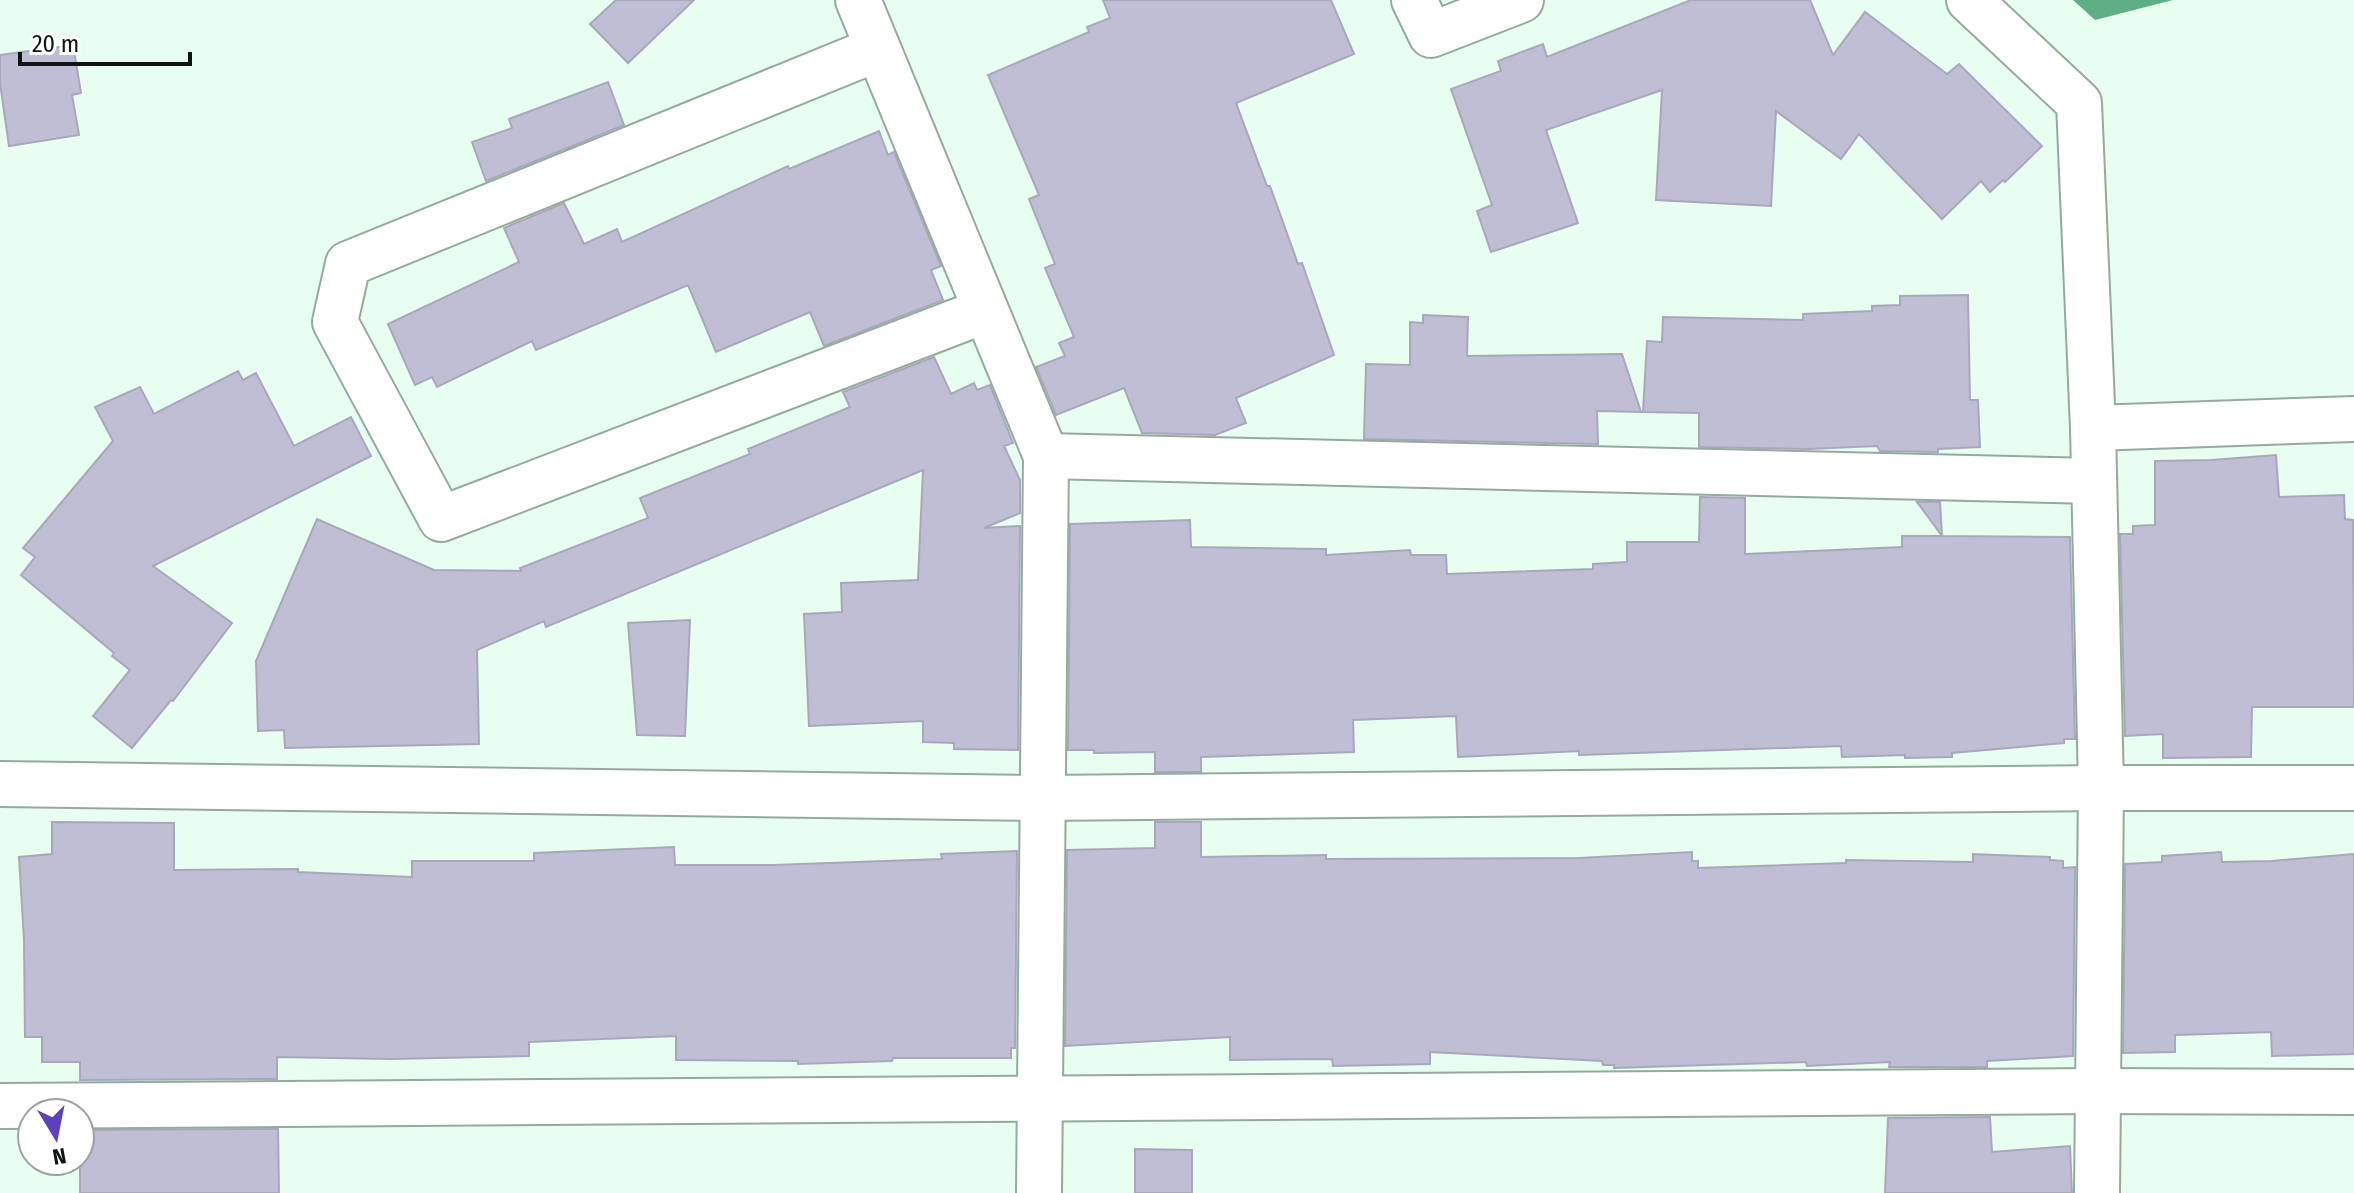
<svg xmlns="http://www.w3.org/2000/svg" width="2354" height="1193" viewBox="0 0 2354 1193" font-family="'Fira Sans Condensed',sans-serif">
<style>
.water{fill:#60ae85}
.building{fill:#bfbed4;stroke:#a8a7bc;stroke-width:2}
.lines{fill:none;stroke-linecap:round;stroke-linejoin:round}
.minor-casing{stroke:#94aa9d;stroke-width:48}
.minor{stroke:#fff;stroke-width:44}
</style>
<rect width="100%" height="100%" fill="#e7fef0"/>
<path class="water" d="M 2073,0 L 2173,0 L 2095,20 Z"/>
<g class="building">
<path d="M 616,0 L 694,0 L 628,63 L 590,24 Z"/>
<path d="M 1103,0 L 1331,0 L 1354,54 L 1236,103 L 1267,186 L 1270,186 L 1298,264 L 1302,263 L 1334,355 L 1236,398 L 1246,423 L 1215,435 L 1142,433 L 1124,388 L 1056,415 L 1036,367 L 1065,356 L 1059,343 L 1074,337 L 1045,268 L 1055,264 L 1029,199 L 1039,195 L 988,75 L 1089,32 L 1087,27 L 1110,18 Z"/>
<path d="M 1691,0 L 1810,0 L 1833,55 L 1865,12 L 1947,74 L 1959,64 L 2042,146 L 2005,182 L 2003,180 L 1990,192 L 1981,181 L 1942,219 L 1859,134 L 1841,159 L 1776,111 L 1771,206 L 1656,200 L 1662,90 L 1546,130 L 1578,223 L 1491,252 L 1477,211 L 1492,205 L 1451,89 L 1501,71 L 1498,61 L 1543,44 L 1547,57 Z"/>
<path d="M 73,45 L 81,93 L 72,95 L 79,135 L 9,146 L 0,83 L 0,55 Z"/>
<path d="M 608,82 L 624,125 L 486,181 L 472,142 L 512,128 L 509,119 Z"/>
<path d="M 879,131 L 888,155 L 894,152 L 941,266 L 931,270 L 943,300 L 824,346 L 810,312 L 716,352 L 688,285 L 536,350 L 532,341 L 437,387 L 432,377 L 415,385 L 388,324 L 519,262 L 504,228 L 564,203 L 584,244 L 617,229 L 622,242 L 788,166 L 789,169 Z"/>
<path d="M 1968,295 L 1970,400 L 1978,400 L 1980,447 L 1938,449 L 1938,452 L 1880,451 L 1877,446 L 1808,449 L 1699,447 L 1699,413 L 1643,412 L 1647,341 L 1662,342 L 1663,317 L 1803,320 L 1803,314 L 1872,311 L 1872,306 L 1900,305 L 1900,296 Z"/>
<path d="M 1423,315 L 1468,317 L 1467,356 L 1622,354 L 1641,412 L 1597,411 L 1598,444 L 1364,439 L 1366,364 L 1410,365 L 1410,322 L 1423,323 Z"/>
<path d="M 934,357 L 951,394 L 974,383 L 977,390 L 990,385 L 1013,443 L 1004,446 L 1020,480 L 1020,513 L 984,528 L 1020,526 L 1018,750 L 954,749 L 954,743 L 923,742 L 923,721 L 809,726 L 804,614 L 842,612 L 841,583 L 918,580 L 923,470 L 546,627 L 544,621 L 477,650 L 479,744 L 285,748 L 284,730 L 258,731 L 256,661 L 317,519 L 434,570 L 521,571 L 520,568 L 648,518 L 640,498 L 750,454 L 748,449 L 850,407 L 843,392 Z"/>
<path d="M 238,371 L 243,380 L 256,373 L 294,446 L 351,417 L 371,456 L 153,566 L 232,623 L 173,701 L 171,700 L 132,748 L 93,716 L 130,670 L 112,656 L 114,653 L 21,575 L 35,557 L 23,548 L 113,441 L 95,407 L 140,387 L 154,414 Z"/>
<path d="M 2276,455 L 2279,497 L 2344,495 L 2345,519 L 2353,520 L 2354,707 L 2252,707 L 2251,757 L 2163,758 L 2163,734 L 2125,736 L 2120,534 L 2133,534 L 2133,526 L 2155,525 L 2155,461 L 2211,460 Z"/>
<path d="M 1700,497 L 1745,498 L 1745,554 L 1902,547 L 1902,536 L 1942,536 L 1917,502 L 1940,502 L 1942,536 L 2070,537 L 2075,739 L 2064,739 L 2064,743 L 1952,753 L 1952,757 L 1905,758 L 1905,755 L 1842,757 L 1841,746 L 1579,755 L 1579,751 L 1458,757 L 1456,716 L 1353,720 L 1354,752 L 1201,757 L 1201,772 L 1155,772 L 1155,752 L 1094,753 L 1094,750 L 1068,750 L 1070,524 L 1190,520 L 1191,547 L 1326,549 L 1326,555 L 1410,550 L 1411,555 L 1446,555 L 1447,574 L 1593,569 L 1593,564 L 1627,562 L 1627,542 L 1699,542 Z"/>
<path d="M 690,620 L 685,736 L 637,735 L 628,623 Z"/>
<path d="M 52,822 L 174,823 L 174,870 L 298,869 L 298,872 L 412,877 L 412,861 L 534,861 L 534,853 L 674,847 L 675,865 L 773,865 L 942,859 L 941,854 L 1017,851 L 1015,1048 L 1011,1048 L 1011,1058 L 893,1058 L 892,1061 L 798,1064 L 798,1061 L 676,1060 L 676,1036 L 529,1042 L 529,1056 L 391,1059 L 277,1057 L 277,1079 L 80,1080 L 80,1062 L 42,1062 L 42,1037 L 25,1037 L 24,940 L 19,857 L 52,854 Z"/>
<path d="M 1155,822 L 1201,822 L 1201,857 L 1326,855 L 1326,859 L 1579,858 L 1692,852 L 1692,861 L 1698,861 L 1698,868 L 1846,863 L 1846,860 L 1973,862 L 1973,854 L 2050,857 L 2050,860 L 2063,861 L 2063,868 L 2075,867 L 2073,1056 L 1987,1061 L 1987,1067 L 1889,1067 L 1890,1062 L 1807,1066 L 1806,1062 L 1614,1068 L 1614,1065 L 1603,1065 L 1602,1061 L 1430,1052 L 1430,1064 L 1333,1066 L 1332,1059 L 1230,1060 L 1230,1037 L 1065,1046 L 1067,850 L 1155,848 Z"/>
<path d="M 2221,852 L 2222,862 L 2271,861 L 2354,854 L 2354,1054 L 2272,1056 L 2271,1032 L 2175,1035 L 2175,1052 L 2123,1053 L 2125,864 L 2162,862 L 2162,856 Z"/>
<path d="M 1990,1117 L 1992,1152 L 2070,1146 L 2072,1193 L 1885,1193 L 1888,1118 Z"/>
<path d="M 278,1129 L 279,1193 L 80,1193 L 80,1130 Z"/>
<path d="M 1135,1149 L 1192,1150 L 1192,1193 L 1135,1193 Z"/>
</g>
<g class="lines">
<defs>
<g id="minor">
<path d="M 858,0 L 1046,456 L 1039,1193"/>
<path d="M 1414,0 L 1431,35 L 1521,0"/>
<path d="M 1969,0 L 2079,103 L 2093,428 L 2101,788 L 2097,1193"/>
<path d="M 877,49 L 348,264 L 335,322 L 441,519 L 984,311"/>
<path d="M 2093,428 L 2354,419"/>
<path d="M 1046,456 L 2093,481"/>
<path d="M 0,784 L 1043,798 L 2101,788 L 2354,788"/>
<path d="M 0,1106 L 2096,1091 L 2354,1092"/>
</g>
</defs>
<use href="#minor" class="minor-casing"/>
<use href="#minor" class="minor"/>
</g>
<g transform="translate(56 1137) rotate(170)"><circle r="38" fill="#ffffff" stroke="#9ea1a0" stroke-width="2"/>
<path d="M0-6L14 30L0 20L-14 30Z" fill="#5d41ba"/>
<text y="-12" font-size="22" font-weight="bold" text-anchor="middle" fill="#0d1511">N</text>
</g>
<path d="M20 52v12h170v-12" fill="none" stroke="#0d1511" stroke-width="4"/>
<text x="32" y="52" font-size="24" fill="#0d1511" stroke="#ffffff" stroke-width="6" paint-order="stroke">20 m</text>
</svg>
